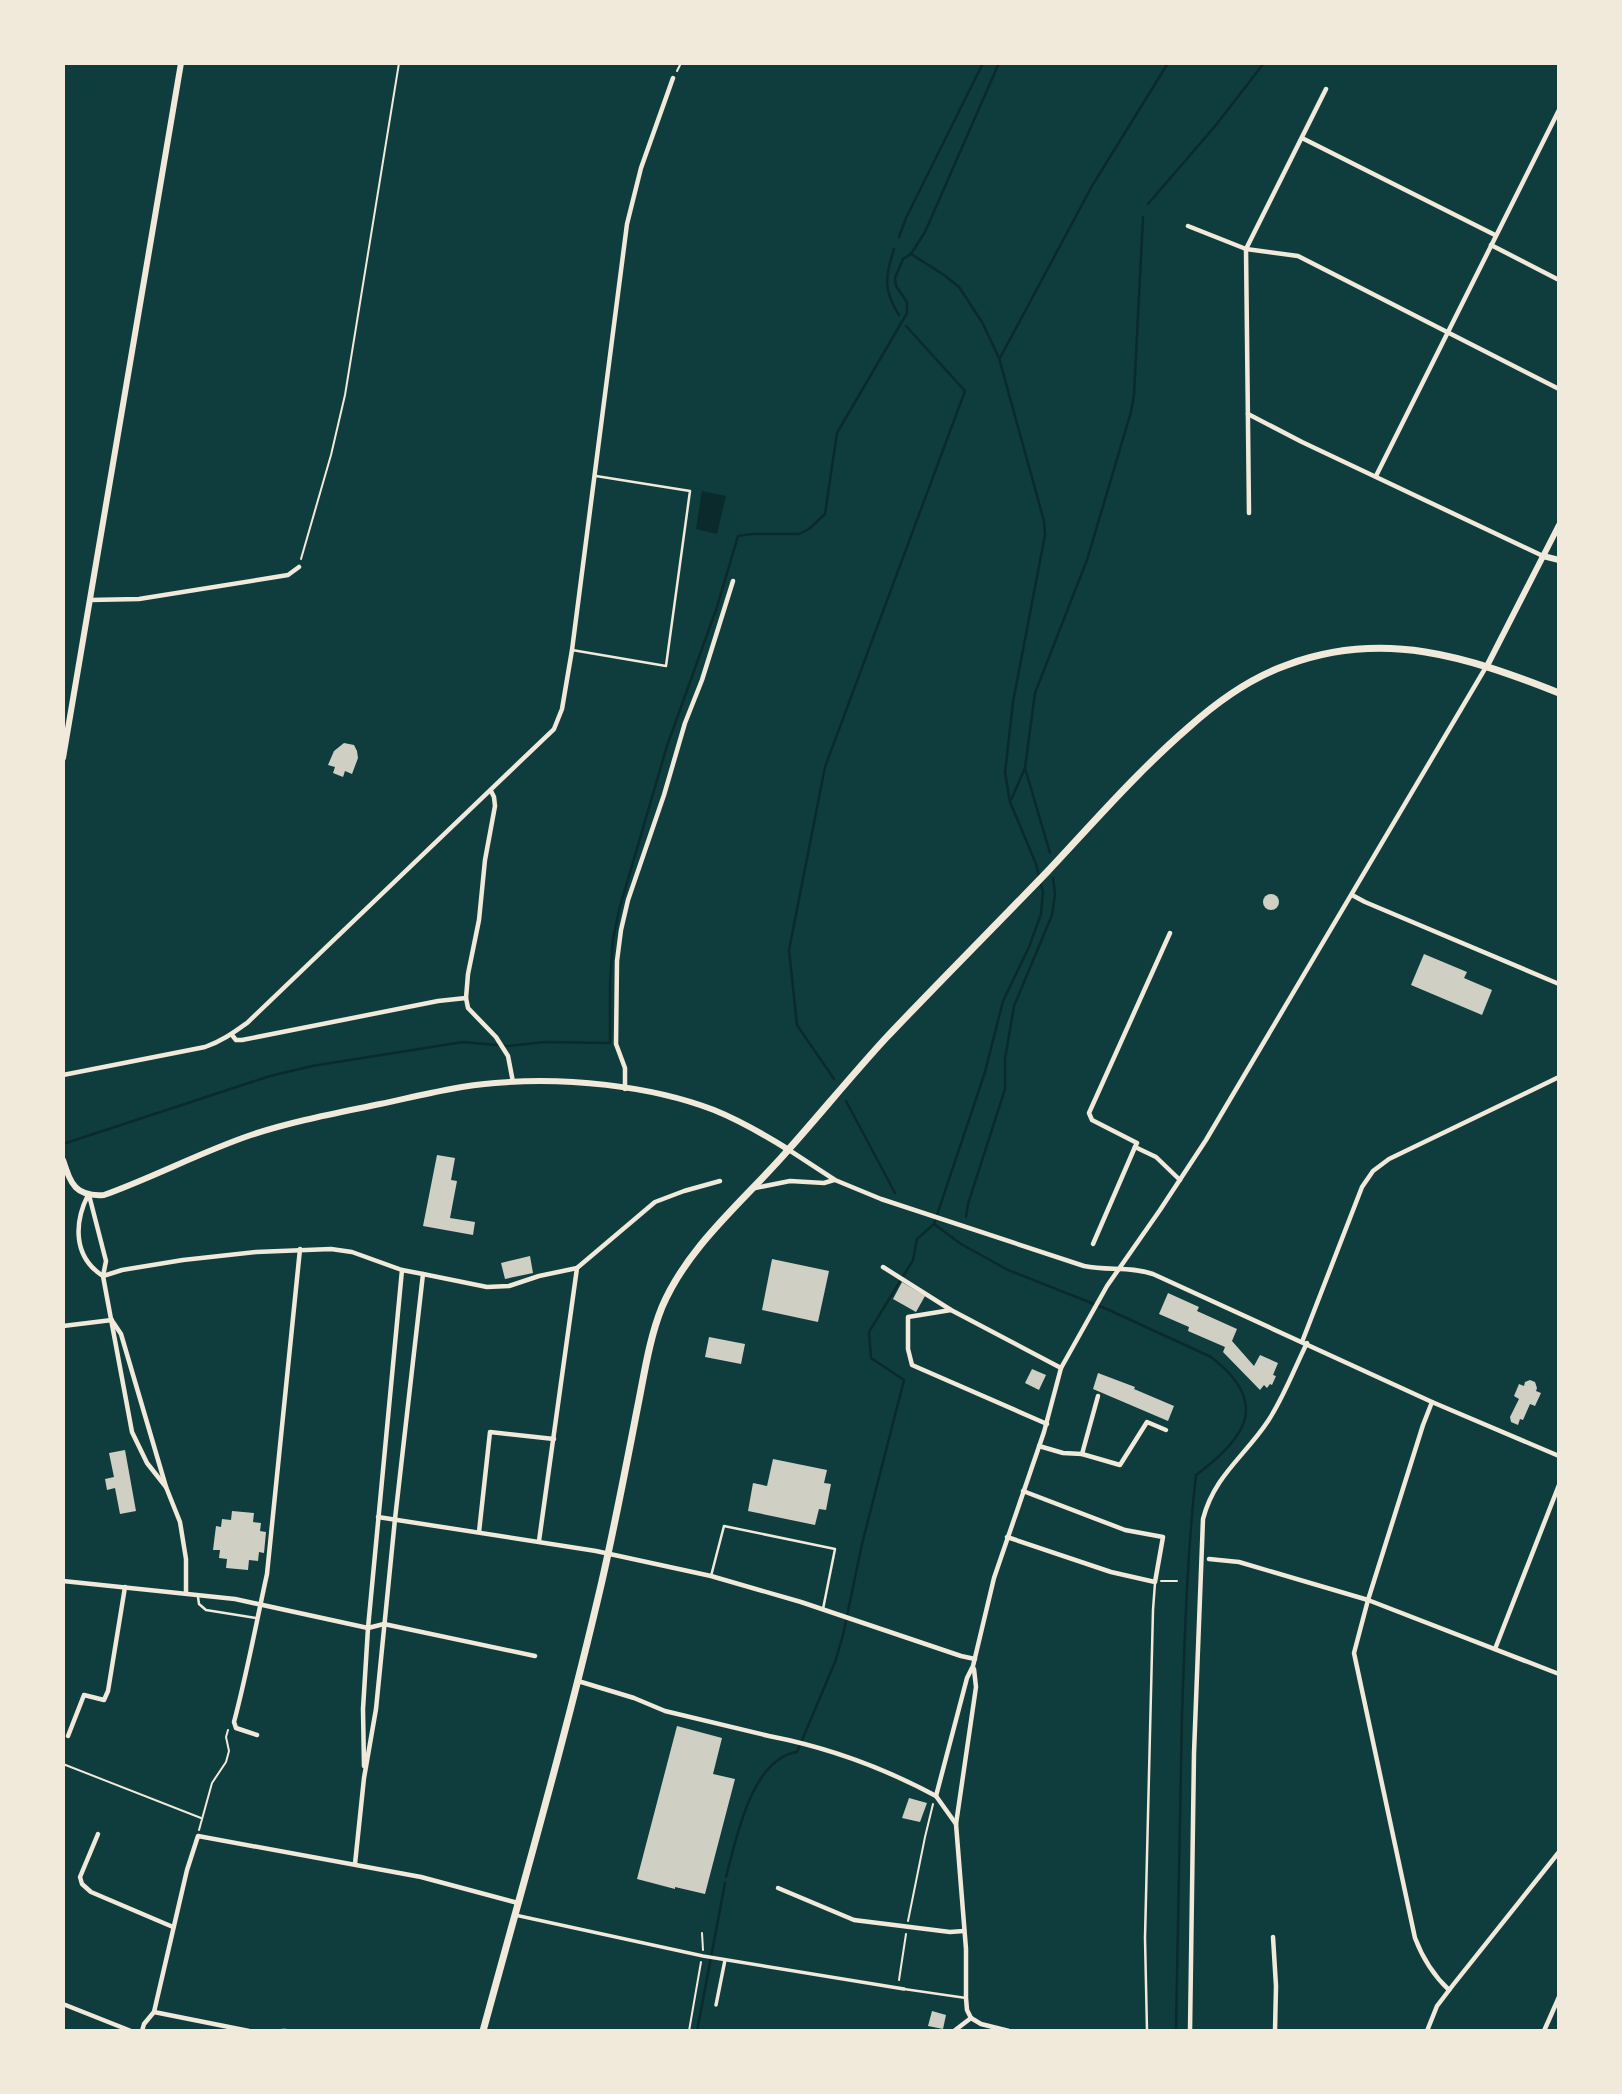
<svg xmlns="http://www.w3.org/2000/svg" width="1622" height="2094" viewBox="0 0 1622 2094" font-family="Roboto,sans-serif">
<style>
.water{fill:#0a2a2b}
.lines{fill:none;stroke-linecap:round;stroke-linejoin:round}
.stream{stroke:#0a2a2b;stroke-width:2.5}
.building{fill:#cfcfc3}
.path{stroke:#f1e9da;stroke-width:2}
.service{stroke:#f1e9da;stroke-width:2.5}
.pedestrian{stroke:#f1e9da;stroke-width:3.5}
.minor{stroke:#f1e9da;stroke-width:4.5}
.tertiary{stroke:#f1e9da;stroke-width:6}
.secondary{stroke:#f1e9da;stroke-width:6}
.primary{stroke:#f1e9da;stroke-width:7}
</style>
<rect width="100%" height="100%" fill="#0f3d3e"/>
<path class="water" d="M 702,491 L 726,496 L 717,534 L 696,529 Z"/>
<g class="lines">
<g class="stream">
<path d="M 1148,204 L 1216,125 L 1264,63"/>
<path d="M 899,237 L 906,218 L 983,63"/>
<path d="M 894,249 C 885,277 883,290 899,315"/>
<path d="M 1000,358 L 1092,186 L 1168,63"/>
<path d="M 1011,800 L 1025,768"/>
<path d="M 1050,853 L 1025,768 L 1035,693 L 1087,560 L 1131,412 L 1134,395 L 1143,217"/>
<path d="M 834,1079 L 797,1025 L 789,950 L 825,767 L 965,391 L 906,326"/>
<path d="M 846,1101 L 895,1193"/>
<path d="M 63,1144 L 270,1076 L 312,1066 L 463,1042 L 507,1046 L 545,1042 L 610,1043 L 610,982 L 613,940 L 619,910 L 667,746 L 717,607 L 738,536 L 752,534 L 799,534 L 809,529 L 825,514 L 837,433 L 907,313 L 907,302 L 896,286 L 895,278 L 903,259 L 911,254 L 925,232 L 999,63"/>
<path d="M 966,1217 L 968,1204 L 1005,1089 L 1005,1059 L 1014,1006 L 1052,915 L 1055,894 L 1053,878"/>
<path d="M 934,1224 L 961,1244 L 1008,1270 L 1109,1310 L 1211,1357 C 1271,1403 1246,1438 1196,1475 C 1187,1554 1185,1633 1182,1713 C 1179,1819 1177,1925 1176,2031"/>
<path d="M 726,1877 C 736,1840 751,1759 797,1752 L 835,1662 L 843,1635 L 862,1544 L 904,1380 L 871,1358 L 869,1332 L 913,1260 L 917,1239 L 934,1224 L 985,1072 L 1003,1001 L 1029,947 L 1041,914 L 1043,892 L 1036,864 L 1010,802 L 1005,773 L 1013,702 L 1045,535 L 1044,521 L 999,358 L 982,322 L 959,287 L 944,275 L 911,254"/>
<path d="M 697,2031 L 725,1883"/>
</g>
</g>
<g class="building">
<path d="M 344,743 L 354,745 L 357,751 L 358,758 L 352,774 L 345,771 L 343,777 L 333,773 L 335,767 L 328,765 L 334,751 Z"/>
<circle cx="1271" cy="902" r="8"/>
<path d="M 1424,954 L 1467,972 L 1464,978 L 1492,990 L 1482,1015 L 1411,985 Z"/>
<path d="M 437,1155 L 455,1158 L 451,1180 L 457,1181 L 450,1218 L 475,1222 L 473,1235 L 423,1226 Z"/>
<path d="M 530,1256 L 533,1273 L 505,1279 L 501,1263 Z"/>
<path d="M 772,1259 L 829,1271 L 818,1322 L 762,1310 Z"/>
<path d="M 902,1282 L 925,1296 L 916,1312 L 893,1299 Z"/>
<path d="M 1168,1293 L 1199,1307 L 1197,1311 L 1237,1329 L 1232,1341 L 1254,1366 L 1260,1355 L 1278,1363 L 1273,1375 L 1276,1376 L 1272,1385 L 1270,1384 L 1267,1388 L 1264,1385 L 1260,1390 L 1223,1352 L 1225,1347 L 1188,1331 L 1189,1327 L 1159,1314 Z"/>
<path d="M 709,1337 L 745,1344 L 741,1364 L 705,1357 Z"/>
<path d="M 1032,1369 L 1046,1375 L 1039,1390 L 1025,1383 Z"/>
<path d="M 1098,1373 L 1135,1387 L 1134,1389 L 1174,1406 L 1168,1421 L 1093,1389 Z"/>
<path d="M 1530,1380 L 1535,1382 L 1537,1388 L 1536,1391 L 1541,1393 L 1535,1406 L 1530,1404 L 1523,1420 L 1520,1419 L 1518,1425 L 1511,1422 L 1510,1417 L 1519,1399 L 1514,1396 L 1519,1384 L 1524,1386 L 1525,1382 Z"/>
<path d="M 125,1450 L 136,1511 L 120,1514 L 115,1488 L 107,1490 L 105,1479 L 114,1477 L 109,1453 Z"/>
<path d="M 773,1459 L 827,1470 L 824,1483 L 831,1484 L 826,1510 L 819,1509 L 815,1525 L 748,1511 L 753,1483 L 767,1486 Z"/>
<path d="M 232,1511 L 254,1513 L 253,1522 L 261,1523 L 260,1531 L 266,1532 L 264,1553 L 259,1552 L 258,1561 L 249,1560 L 248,1570 L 226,1568 L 227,1559 L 219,1558 L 220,1550 L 213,1550 L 216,1526 L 221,1527 L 222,1519 L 231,1520 Z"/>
<path d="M 677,1726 L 722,1738 L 713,1774 L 735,1779 L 705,1894 L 675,1887 L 675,1889 L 637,1879 Z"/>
<path d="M 909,1798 L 927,1803 L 920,1822 L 902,1818 Z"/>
<path d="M 932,2011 L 946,2015 L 943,2029 L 928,2026 Z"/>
</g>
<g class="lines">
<g class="path">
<path d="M 677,71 L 681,63"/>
<path d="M 301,559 L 331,455 L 345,395 L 399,63"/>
<path d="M 1161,1581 L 1177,1581"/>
<path d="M 63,1764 L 201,1818"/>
<path d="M 199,1830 L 212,1783 L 226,1762 L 229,1751 L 226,1737 L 228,1730"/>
<path d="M 908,1921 L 925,1837 L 933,1804"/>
<path d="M 702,1933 L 703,1950"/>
<path d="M 899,1980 L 906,1934"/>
<path d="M 689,2031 L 701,1962"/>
</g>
<g class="service">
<path d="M 572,650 L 666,666 L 690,491 L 596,476"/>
<path d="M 711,1576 L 724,1526 L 835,1549 L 823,1609"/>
<path d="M 198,1597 L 199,1604 L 206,1610 L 256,1618"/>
<path d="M 904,1989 L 966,1998"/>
<path d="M 1147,2031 L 1145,1938 L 1153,1610 L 1155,1583"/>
</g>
<g class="pedestrian">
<path d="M 515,1915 L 703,1956 L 904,1989"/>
<path d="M 716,2005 L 725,1960"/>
</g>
<g class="minor">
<path d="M 1302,138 L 1495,235"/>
<path d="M 1188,226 L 1246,249 L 1298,256 L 1559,389"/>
<path d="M 1491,245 L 1559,280"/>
<path d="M 1248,414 L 1302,442 L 1543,556"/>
<path d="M 1376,476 L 1559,110"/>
<path d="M 1249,513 L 1246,249 L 1326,89"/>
<path d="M 90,600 L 139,599 L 288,575 L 299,567"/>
<path d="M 491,791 L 494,797 L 495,806 L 485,860 L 479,920 L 468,974 L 466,998 L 468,1008 L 496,1037 L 508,1056 L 513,1082"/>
<path d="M 1352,895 L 1365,902 L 1559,984"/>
<path d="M 1170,933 L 1089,1113 L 1092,1120 L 1137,1143 L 1135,1147 L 1156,1157 L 1180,1180"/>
<path d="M 232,1035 L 236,1040 L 242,1040 L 438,1001 L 466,998"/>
<path d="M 63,1075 L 205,1047 C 222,1041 233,1033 247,1023 L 554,729 L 562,709 L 572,650 L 627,224 L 641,168 L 673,78"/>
<path d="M 625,1089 L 625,1068 L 616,1044 L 617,961 L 621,930 L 628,900 L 664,795 L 685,723 L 702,680 L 733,581"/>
<path d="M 789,1150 L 835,1180 L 881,1199 L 1084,1266 C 1108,1271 1130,1266 1153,1274 L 1432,1402 L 1559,1456"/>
<path d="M 755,1188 L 790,1181 L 824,1183 L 834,1180"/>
<path d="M 88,1195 C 74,1223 73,1257 103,1276"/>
<path d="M 89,1195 L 106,1261 L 103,1276 L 132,1432 L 147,1463 L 166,1487"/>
<path d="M 1093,1244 L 1135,1147"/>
<path d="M 883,1267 L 951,1310 L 1061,1368"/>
<path d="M 103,1276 L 122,1270 L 183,1260 L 256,1252 L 331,1249 L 352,1252 L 402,1270 L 423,1274 L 487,1287 L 509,1286 L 539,1276 L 577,1268 L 655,1202 L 684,1191 L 720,1181"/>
<path d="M 951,1310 L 908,1317 L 908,1349 L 912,1365 L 1047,1424"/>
<path d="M 113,1322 L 121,1334 L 166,1487 L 180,1522 L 186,1559 L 186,1592"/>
<path d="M 63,1326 L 112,1320"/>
<path d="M 1302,1342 L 1362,1187 L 1373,1171 L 1389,1159 L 1559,1077"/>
<path d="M 1432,1402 L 1423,1425 L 1368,1600 L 1354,1653 L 1415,1938 C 1423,1959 1433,1975 1449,1990"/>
<path d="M 1039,1446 L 1063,1453 L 1082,1454 L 1120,1465 L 1147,1422 L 1166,1430"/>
<path d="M 1082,1454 L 1098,1396"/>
<path d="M 378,1517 L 596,1551 L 711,1576 L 801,1602 L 961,1656 L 975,1659"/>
<path d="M 479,1532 L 490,1432 L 554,1439"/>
<path d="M 1007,1537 L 1111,1572 L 1155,1582 L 1163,1537 L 1125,1530 L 1023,1491"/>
<path d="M 539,1541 L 577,1268"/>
<path d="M 1209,1559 L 1239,1562 L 1368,1600 L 1559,1674"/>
<path d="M 63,1581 L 235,1599 L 368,1628 L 384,1624 L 535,1656"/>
<path d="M 1495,1649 L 1559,1485"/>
<path d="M 578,1681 L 634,1698 L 665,1711 L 769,1736 C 826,1747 884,1768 936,1796"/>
<path d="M 257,1735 L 236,1728 L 234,1722 C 247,1673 256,1624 267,1574 L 300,1249"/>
<path d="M 68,1736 L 84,1695 L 104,1700 L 108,1691 L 125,1587"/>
<path d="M 364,1766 L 363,1709 L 368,1628 L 402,1270"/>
<path d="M 956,1824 L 936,1796 L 967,1678 L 973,1666 L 994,1578 L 1044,1432 L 1061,1368 L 1107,1286 L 1160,1210 L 1206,1140 L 1486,667"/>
<path d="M 98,1834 L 80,1877 L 82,1884 L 91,1892 L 173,1927"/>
<path d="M 355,1864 L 364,1778 L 376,1709 L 395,1519 L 423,1274"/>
<path d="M 778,1888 L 854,1920 L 950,1932 L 964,1931"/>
<path d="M 1273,1937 L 1276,1986 L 1275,2031"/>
<path d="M 63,2004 L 131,2031"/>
<path d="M 154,2012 L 249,2031"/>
<path d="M 971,2018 L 967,2010 L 966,1998 L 966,1949 L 956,1824 L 976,1687 L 974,1669"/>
<path d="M 971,2018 L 981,2024 L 1009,2031"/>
<path d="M 142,2031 L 144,2024 L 154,2012 L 187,1870 L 198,1836 L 421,1877 L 518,1903"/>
<path d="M 282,2031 L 286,2031"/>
<path d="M 954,2031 L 971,2018"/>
<path d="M 1190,2031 L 1194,1753 L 1203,1519 C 1214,1476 1245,1456 1268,1421 C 1284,1397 1294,1369 1307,1343"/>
<path d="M 1427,2031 L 1437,2006 L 1453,1985 L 1559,1852"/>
<path d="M 1544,2031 L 1559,1997"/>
</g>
<g class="tertiary">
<path d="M 1543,556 L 1559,560"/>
<path d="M 1487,666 L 1559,525"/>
</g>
<g class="secondary">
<path d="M 63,758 L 181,63"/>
<path d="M 63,1160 C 71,1184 75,1197 104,1195 C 154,1177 201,1152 251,1135 C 293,1121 337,1113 380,1104 C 418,1096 456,1086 495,1083 C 564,1077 649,1085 714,1110 C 741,1121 765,1135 789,1150"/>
</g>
<path class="primary" d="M 483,2031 C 524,1881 567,1732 602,1581 C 615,1524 626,1467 637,1410 C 644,1376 649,1339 662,1307 C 689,1244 746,1199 789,1149 C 821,1113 852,1075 885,1039 C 938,983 993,928 1047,872 C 1093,823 1138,771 1189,727 C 1218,701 1250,678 1287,665 C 1384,629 1468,657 1559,693"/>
</g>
<rect width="1622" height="2094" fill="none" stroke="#f1e9da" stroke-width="130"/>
</svg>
